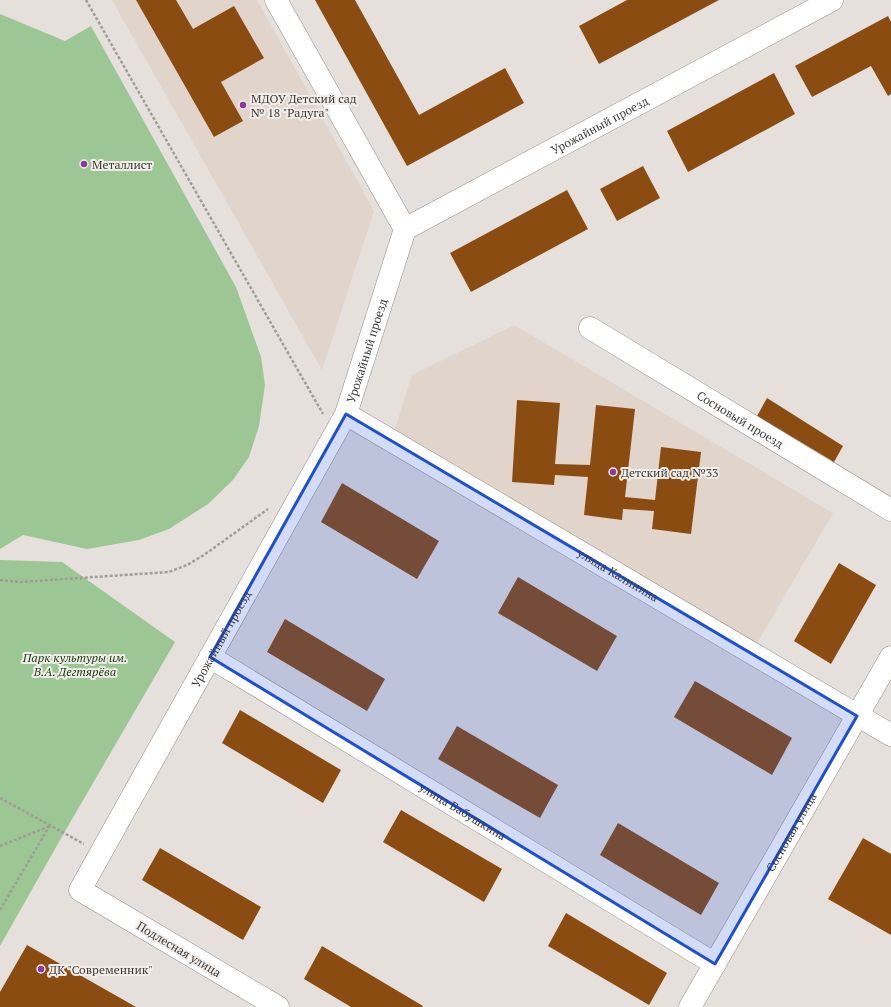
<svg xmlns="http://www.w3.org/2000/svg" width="891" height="1007" viewBox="0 0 891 1007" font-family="'PT Serif',serif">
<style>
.built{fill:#e0d4cb}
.green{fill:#9cc795}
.building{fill:#8b4c11}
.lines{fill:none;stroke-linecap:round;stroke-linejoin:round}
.minor-casing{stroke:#938e8a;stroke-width:23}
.path{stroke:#a09d99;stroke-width:2.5;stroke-dasharray:3 2;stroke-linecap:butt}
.minor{stroke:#fff;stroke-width:22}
.marked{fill:#1d4ed8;fill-opacity:0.2;stroke:#1d4ed8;stroke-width:3;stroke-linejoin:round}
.poi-dot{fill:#8e36a2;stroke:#f3ede9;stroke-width:1.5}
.labels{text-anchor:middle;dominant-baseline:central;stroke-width:4;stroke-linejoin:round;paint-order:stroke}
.poi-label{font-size:12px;fill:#3c3a38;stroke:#f3ede9;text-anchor:start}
.street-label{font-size:12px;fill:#3c3a38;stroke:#f3ede9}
.park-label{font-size:12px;font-style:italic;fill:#143a0d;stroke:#f3ede9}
</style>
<rect width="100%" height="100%" fill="#e5e0dc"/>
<g class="built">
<path d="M 112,0 L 257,0 L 374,211 L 322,370 Z"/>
<path d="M 514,325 L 833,513 L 756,645 L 394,432 L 412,375 Z"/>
</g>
<g class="green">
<path d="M 0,14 L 65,41 L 91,26 L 236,287 L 261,357 L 265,385 L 259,426 L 249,457 L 233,480 L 208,504 L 169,529 L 139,540 L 87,549 L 23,535 L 0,549 Z"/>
<path d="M 0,560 L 62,562 L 175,642 L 64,833 L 0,946 Z"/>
</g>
<g class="building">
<path d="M 136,0 L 176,0 L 193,29 L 234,6 L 264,58 L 221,82 L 243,121 L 214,137 Z"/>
<path d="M 315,0 L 355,0 L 419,115 L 505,68 L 524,103 L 407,166 Z"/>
<path d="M 627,0 L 719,0 L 599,64 L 579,26 Z"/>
<path d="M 888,16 L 891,22 L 891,94 L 888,96 L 871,66 L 812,97 L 795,66 Z"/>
<path d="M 774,73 L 795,114 L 688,172 L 667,131 Z"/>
<path d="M 643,166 L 660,198 L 617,221 L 600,189 Z"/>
<path d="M 567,190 L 588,229 L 471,292 L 450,253 Z"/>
<path d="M 767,398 L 843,446 L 834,462 L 757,416 Z"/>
<path d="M 517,400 L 560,403 L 555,464 L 590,465 L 596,405 L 635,409 L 625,497 L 655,500 L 661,447 L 701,452 L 691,534 L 652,529 L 654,511 L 623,509 L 622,520 L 584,515 L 588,477 L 555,475 L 554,485 L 512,482 Z"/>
<path d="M 342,483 L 439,541 L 417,579 L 321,522 Z"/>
<path d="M 839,563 L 876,585 L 831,664 L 794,641 Z"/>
<path d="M 518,577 L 617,636 L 597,671 L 498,613 Z"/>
<path d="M 285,619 L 385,679 L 367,711 L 267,652 Z"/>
<path d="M 695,681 L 792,738 L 772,775 L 674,717 Z"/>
<path d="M 240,710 L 341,770 L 323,803 L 222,743 Z"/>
<path d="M 457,726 L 558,785 L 540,818 L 438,759 Z"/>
<path d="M 401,810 L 502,869 L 484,902 L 383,842 Z"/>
<path d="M 618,823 L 719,883 L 701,915 L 600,855 Z"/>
<path d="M 863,838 L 891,854 L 891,935 L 828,899 Z"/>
<path d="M 160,848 L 261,907 L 243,940 L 142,880 Z"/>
<path d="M 566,913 L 667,973 L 649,1005 L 548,946 Z"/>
<path d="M 27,945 L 136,1007 L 0,1007 L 0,992 Z"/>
<path d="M 322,946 L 423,1006 L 422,1007 L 351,1007 L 304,979 Z"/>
</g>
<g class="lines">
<defs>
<g id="minor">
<path d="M 276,0 L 405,229"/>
<path id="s1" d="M 590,328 L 891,510"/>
<path id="s2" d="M 346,414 L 891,735"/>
<path id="s3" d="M 210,657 L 715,964"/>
<path id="s4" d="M 278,1007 L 80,890 L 346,414 L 405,229 L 832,0"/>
<path id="s5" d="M 690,1007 L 891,657"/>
</g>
</defs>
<use href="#minor" class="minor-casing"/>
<g class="path">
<path d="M 86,0 L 323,414"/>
<path d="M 0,580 L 20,582 L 169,572 L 187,565 L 204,555 L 268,509"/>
<path d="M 0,798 L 84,844"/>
<path d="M 0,846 L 50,826"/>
<path d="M 0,910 L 50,825"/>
</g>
<use href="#minor" class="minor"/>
</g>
<path class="marked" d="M 346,414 L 857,716 L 715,964 L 210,657 Z"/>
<g class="poi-dot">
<circle cx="243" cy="105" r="4"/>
<circle cx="84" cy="164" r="4"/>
<circle cx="613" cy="472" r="4"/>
<circle cx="41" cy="969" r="4"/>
</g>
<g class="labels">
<g class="poi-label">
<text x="251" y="98">МДОУ Детский сад<tspan x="251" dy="14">№ 18 "Радуга"</tspan></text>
<text x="92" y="164">Металлист</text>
<text x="621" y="472">Детский сад №33</text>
<text x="49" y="969">ДК "Современник"</text>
</g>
<g class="street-label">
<text stroke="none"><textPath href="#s4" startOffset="1190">Урожайный проезд</textPath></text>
<text stroke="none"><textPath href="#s4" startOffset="842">Урожайный проезд</textPath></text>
<text stroke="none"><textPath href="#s1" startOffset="176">Сосновый проезд</textPath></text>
<text stroke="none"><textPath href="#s2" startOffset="316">улица Калинина</textPath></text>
<text stroke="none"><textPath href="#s4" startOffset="518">Урожайный проезд</textPath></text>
<text stroke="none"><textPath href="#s3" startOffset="296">улица Бабушкина</textPath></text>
<text stroke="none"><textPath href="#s5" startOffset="202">Сосновая улица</textPath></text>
<text transform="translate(179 949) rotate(31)">Подлесная улица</text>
</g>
<g class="park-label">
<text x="75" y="657">Парк культуры им.<tspan x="75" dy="14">В.А. Дегтярёва</tspan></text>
</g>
</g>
</svg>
